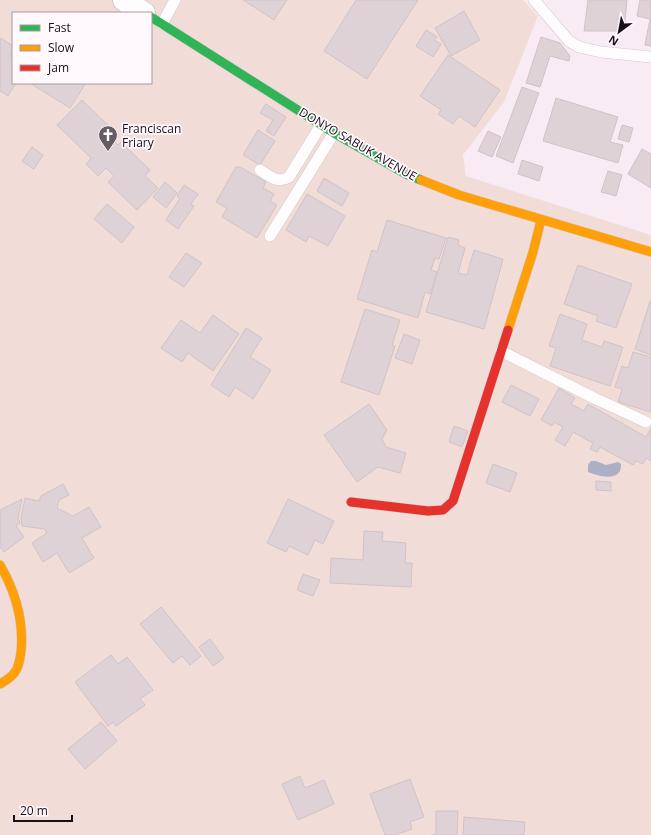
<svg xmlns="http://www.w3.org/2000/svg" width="651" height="835" viewBox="0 0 651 835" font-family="'Open Sans',sans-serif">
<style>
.green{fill:#f2dcd7;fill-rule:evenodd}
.water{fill:#acb0c7}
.building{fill:#dfd2d7;stroke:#d0c3c8}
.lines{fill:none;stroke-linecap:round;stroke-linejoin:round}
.lane-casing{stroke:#d3c8d0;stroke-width:12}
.street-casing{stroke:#d3c8d0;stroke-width:24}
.fast-casing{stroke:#d3c8d0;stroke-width:10}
.slow-casing{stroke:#d3c8d0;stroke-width:10}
.jam-casing{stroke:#d3c8d0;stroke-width:10}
.lane{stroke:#fefcfd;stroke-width:11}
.street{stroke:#fefcfd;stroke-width:22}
.fast{stroke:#30b455;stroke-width:9}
.slow{stroke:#ff9f0a;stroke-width:9}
.jam{stroke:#e5322d;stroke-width:9}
.labels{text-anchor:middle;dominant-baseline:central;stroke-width:3.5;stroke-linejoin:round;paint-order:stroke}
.poi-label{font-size:12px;fill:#1a0f17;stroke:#fff8fd;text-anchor:start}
.street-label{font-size:12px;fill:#1a0f17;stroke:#fff8fd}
</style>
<rect width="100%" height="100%" fill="#f8ebf4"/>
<path class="green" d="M 0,0 L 523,0 L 538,16 L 504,102 L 463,155 L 466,176 L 651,235 L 651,835 L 0,835 ZM 13,13 L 151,13 L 151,83 L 13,83 Z"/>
<path class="water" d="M 591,461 L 596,461 L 606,465 L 618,462 L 621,464 C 622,483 598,476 588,472 L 588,465 Z"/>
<g class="building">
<path d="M 243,0 L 287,0 L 274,20 Z"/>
<path d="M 356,0 L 418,0 L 367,79 L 324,51 Z"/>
<path d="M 588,0 L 627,0 L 624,31 L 584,31 Z"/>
<path d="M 640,0 L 651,0 L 651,46 L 645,45 L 650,19 L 637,16 Z"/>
<path d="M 464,11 L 480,40 L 451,56 L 435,28 Z"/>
<path d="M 426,30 L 437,37 L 434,40 L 441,44 L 433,57 L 416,46 Z"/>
<path d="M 541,37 L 560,43 L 570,56 L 569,61 L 550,56 L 540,87 L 526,83 Z"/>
<path d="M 1,38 L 13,46 L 13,51 L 10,56 L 13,58 L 13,83 L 16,83 L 8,96 L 0,91 L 0,40 Z"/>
<path d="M 448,55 L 500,90 L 475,127 L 459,116 L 453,124 L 438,114 L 441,110 L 420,96 Z"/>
<path d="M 30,83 L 86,83 L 70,108 Z"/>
<path d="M 522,87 L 539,93 L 513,163 L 496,156 Z"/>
<path d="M 556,98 L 618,117 L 610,142 L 623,145 L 618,163 L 543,141 Z"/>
<path d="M 82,100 L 116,133 L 111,138 L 118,145 L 121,142 L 150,170 L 145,176 L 158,188 L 137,210 L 108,182 L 114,176 L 106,168 L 98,176 L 86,164 L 91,158 L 57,125 Z"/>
<path d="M 266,104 L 286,117 L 274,136 L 266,131 L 273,120 L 260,113 Z"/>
<path d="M 622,125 L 633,128 L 629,142 L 618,139 Z"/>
<path d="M 258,130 L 275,141 L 260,165 L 243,155 Z"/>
<path d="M 488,131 L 501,137 L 492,157 L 478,151 Z"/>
<path d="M 32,147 L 43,155 L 34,169 L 22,161 Z"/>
<path d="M 642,149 L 651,154 L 651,188 L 628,174 Z"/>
<path d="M 522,160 L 543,167 L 539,181 L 518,174 Z"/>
<path d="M 236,167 L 240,167 L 266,182 L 263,188 L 274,194 L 270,201 L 277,205 L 257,238 L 222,217 L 227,208 L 216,202 Z"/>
<path d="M 608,171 L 622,175 L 616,196 L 601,192 Z"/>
<path d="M 324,178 L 349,193 L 342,206 L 317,191 Z"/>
<path d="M 165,182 L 177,193 L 166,208 L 153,197 Z"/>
<path d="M 184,185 L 198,194 L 191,204 L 194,206 L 178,229 L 166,220 L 180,198 L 177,196 Z"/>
<path d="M 307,194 L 345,216 L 328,246 L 309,236 L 306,242 L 286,230 Z"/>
<path d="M 107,204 L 134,227 L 122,243 L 94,219 Z"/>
<path d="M 387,220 L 446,238 L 439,259 L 435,258 L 431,270 L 437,272 L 430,294 L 425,292 L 418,318 L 357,299 L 372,250 L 377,252 Z"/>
<path d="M 448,237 L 459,240 L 458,245 L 465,248 L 458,273 L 467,275 L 474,250 L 503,259 L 484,329 L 426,312 Z"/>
<path d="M 186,253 L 202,263 L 184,287 L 169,277 Z"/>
<path d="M 578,265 L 632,284 L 616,328 L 596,321 L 598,316 L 564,304 Z"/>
<path d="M 650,301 L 651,301 L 651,355 L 635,349 Z"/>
<path d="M 365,309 L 400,320 L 392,345 L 395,346 L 379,395 L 341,382 Z"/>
<path d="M 560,314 L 587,324 L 582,340 L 602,347 L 604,341 L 623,347 L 610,386 L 550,366 L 556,348 L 549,346 Z"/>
<path d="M 213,315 L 239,334 L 213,371 L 188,353 L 182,362 L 161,348 L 181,320 L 200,333 Z"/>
<path d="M 246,328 L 262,338 L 250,357 L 271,370 L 253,399 L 235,387 L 229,397 L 211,385 Z"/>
<path d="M 404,334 L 420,340 L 412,364 L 395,358 Z"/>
<path d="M 633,352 L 651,357 L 651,412 L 618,402 L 622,389 L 615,387 L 622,366 L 628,368 Z"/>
<path d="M 511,385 L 539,399 L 530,416 L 502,402 Z"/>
<path d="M 559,388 L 575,398 L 571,404 L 584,411 L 588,404 L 646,437 L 651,428 L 651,461 L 646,458 L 643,464 L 636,461 L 633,465 L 600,447 L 597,452 L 590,449 L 593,443 L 573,432 L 565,446 L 555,440 L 563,427 L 554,422 L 552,426 L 541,420 Z"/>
<path d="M 369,404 L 387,430 L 382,439 L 386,447 L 406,453 L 400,473 L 378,467 L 357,482 L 324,435 Z"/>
<path d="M 454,426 L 468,431 L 462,447 L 449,442 Z"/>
<path d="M 493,464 L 517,473 L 510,492 L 486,483 Z"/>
<path d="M 596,481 L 611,482 L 611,491 L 596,490 Z"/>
<path d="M 63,484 L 69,495 L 59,500 L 57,508 L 73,516 L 89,507 L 101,527 L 82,538 L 94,558 L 69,573 L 57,553 L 43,562 L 32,543 L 47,533 L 45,529 L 22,526 L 21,518 L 25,498 L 39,501 L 41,496 Z"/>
<path d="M 22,499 L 18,518 L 20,523 L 16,526 L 24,537 L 4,552 L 0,547 L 0,510 Z"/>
<path d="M 288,499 L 334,521 L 323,544 L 315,540 L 308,555 L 289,546 L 286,552 L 267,543 Z"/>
<path d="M 364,531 L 383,532 L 382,541 L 406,543 L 405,563 L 412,563 L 411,587 L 330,583 L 331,558 L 363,560 Z"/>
<path d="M 303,574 L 320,580 L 313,596 L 297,590 Z"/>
<path d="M 161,607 L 201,656 L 190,665 L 182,656 L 173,663 L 140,624 Z"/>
<path d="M 210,639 L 224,658 L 213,666 L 199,647 Z"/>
<path d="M 111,655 L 118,664 L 127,657 L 153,690 L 140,699 L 145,705 L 116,726 L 113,722 L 108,726 L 75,682 Z"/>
<path d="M 101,722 L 117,741 L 85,769 L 68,749 Z"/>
<path d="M 300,776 L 305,788 L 324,780 L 334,804 L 298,820 L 282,784 Z"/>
<path d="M 410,779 L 424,817 L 410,822 L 412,829 L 395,835 L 385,835 L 370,794 Z"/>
<path d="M 436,811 L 458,811 L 457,835 L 431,835 L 436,835 Z"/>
<path d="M 464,817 L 525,822 L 524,835 L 463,835 Z"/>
</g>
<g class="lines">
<defs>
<g id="lane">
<path d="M 534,0 L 569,41 L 579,47 L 601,52 L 651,57"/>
<path d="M 162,24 L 175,0"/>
<path d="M 260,170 C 270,176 277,184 289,177 L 321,125"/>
<path d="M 270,236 L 334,133"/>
<path d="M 501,351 L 594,398 L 646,422"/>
</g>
<path id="street" d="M 124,0 L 144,13"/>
<path id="fast" d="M 151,17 L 334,133 L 406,174 L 421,180"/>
<g id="slow">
<path d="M 421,180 L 459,195 L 651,252"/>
<path d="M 508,330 L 533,252 L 541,220"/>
<path d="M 0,565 C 15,591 24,621 21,652 C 20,659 19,667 15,672 C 11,678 5,681 0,684"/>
</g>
<path id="jam" d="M 351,502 L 428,511 L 443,510 L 453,501 L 508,330"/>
</defs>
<use href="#lane" class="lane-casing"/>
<use href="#street" class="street-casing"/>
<use href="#fast" class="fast-casing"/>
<use href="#slow" class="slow-casing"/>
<use href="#jam" class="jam-casing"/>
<use href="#lane" class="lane"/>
<use href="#street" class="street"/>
<use href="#fast" class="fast"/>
<use href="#slow" class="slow"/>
<use href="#jam" class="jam"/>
</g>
<defs>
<symbol id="church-pin" viewBox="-11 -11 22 30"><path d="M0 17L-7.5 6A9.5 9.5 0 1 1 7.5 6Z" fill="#685c64" stroke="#fff8fd"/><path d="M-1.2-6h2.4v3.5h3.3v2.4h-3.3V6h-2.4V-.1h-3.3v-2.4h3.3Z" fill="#fff"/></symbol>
</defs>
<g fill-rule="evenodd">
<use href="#church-pin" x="97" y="124" width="22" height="30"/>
</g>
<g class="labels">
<g class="poi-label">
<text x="122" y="128">Franciscan<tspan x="122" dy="14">Friary</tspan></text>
</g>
<g class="street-label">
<text transform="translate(358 144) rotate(30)">DONYO SABUK AVENUE</text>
</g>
</g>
<rect x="12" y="12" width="140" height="72" fill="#fff8fd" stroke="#a39ba1"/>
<rect x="20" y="25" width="20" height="6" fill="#30b455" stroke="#a39ba1"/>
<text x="48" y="32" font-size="12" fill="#1a0f17">Fast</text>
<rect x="20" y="45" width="20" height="6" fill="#ff9f0a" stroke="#a39ba1"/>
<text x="48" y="52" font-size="12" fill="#1a0f17">Slow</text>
<rect x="20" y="65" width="20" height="6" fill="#e5322d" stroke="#a39ba1"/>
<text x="48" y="72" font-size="12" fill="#1a0f17">Jam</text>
<g transform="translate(619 32) rotate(212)" stroke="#fff8fd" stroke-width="3" paint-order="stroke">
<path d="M0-3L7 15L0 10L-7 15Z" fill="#1a0f17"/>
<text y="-6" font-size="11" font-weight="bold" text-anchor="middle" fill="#1a0f17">N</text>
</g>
<path d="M14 815v6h58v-6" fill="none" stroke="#1a0f17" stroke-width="2"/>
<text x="20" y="815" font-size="12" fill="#1a0f17" stroke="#fff8fd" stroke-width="3" paint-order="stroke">20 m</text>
</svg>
